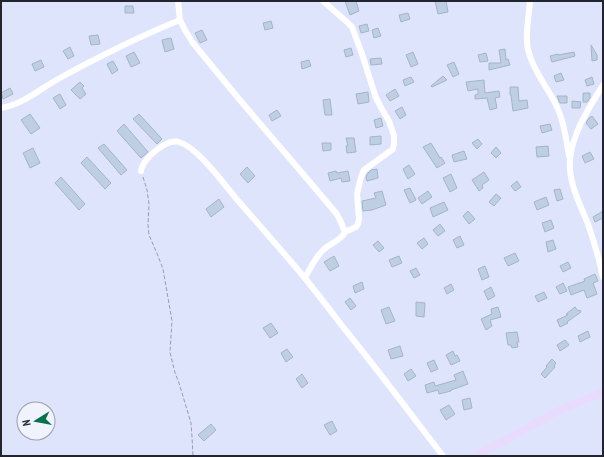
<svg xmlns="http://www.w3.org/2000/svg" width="604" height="457" viewBox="0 0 604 457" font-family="'PT Sans Narrow',sans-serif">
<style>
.building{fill:#bfcfe3;stroke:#a4b4c8}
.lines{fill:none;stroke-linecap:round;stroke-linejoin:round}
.path{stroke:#989caf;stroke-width:1;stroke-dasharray:4 2;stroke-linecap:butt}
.minor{stroke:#fff;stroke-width:6}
.secondary{stroke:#e8dbfe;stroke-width:8}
</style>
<rect width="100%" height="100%" fill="#dfe4fd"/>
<g class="building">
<path d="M 345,1 L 356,1 L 359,11 L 350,15 Z"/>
<path d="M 435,1 L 446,1 L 448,12 L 438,14 Z"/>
<path d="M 125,6 L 133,6 L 134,13 L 125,13 Z"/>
<path d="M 408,13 L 410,19 L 401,22 L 399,15 Z"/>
<path d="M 271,21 L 273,28 L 265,30 L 263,23 Z"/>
<path d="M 367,24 L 369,31 L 361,33 L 359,26 Z"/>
<path d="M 378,28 L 381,36 L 374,38 L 372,30 Z"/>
<path d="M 202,30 L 207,40 L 200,43 L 195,33 Z"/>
<path d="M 98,35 L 100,44 L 91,45 L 89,36 Z"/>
<path d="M 171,38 L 174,49 L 165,52 L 162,40 Z"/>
<path d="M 591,45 L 597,55 L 597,60 L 592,61 Z"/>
<path d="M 70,47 L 74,56 L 68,59 L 63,51 Z"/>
<path d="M 351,48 L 353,55 L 346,57 L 344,50 Z"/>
<path d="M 505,49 L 506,60 L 508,59 L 510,65 L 489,70 L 489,63 L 501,63 L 499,50 Z"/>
<path d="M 134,52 L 140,63 L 131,67 L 126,56 Z"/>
<path d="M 413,52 L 418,64 L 411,67 L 406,55 Z"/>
<path d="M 574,52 L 575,56 L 552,62 L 550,56 L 558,54 L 558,55 Z"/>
<path d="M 486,53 L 488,61 L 480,62 L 478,55 Z"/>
<path d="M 381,58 L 382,64 L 371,65 L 370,59 Z"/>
<path d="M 41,60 L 44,67 L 35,71 L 32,64 Z"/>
<path d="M 309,60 L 311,66 L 302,69 L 301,62 Z"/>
<path d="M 113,61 L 118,70 L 112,74 L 107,64 Z"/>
<path d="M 454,62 L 459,74 L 453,77 L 447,65 Z"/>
<path d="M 561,73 L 564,80 L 556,82 L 554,76 Z"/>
<path d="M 443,76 L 447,80 L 432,87 L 431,86 Z"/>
<path d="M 411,77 L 414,82 L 405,86 L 403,80 Z"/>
<path d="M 592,77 L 594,84 L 587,86 L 585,80 Z"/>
<path d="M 484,80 L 485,93 L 499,91 L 500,97 L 495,98 L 497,108 L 490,110 L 487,98 L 475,99 L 475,95 L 478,94 L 478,89 L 468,91 L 466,82 Z"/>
<path d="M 80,82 L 84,86 L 82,88 L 86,94 L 80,99 L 71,90 Z"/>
<path d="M 510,87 L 518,87 L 519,101 L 527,100 L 528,108 L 513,111 L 511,95 L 510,95 Z"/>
<path d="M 10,88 L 13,94 L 3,99 L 1,93 Z"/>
<path d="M 395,89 L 399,96 L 390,101 L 386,95 Z"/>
<path d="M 368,92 L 369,102 L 358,104 L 356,94 Z"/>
<path d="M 583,93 L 590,93 L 590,98 L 587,102 L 583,102 Z"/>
<path d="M 60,94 L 66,105 L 60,109 L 53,98 Z"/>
<path d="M 557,96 L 567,96 L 567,103 L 560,103 Z"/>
<path d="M 330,99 L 332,115 L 325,115 L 323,100 Z"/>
<path d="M 572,101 L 581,102 L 580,108 L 572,108 Z"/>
<path d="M 402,107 L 406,115 L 400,119 L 395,111 Z"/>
<path d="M 277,110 L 281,116 L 272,121 L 269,115 Z"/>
<path d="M 30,114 L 40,128 L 31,134 L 21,120 Z"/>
<path d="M 139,114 L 162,139 L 157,144 L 133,119 Z"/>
<path d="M 592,116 L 598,124 L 591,129 L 586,123 L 589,118 Z"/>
<path d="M 381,118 L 383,126 L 376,128 L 374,120 Z"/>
<path d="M 124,124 L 148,152 L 141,158 L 117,131 Z"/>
<path d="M 550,124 L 552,130 L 542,133 L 540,126 Z"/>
<path d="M 381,136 L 381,144 L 370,145 L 370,137 Z"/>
<path d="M 346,138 L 354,138 L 356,152 L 347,153 L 346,146 L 348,146 Z"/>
<path d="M 478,139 L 482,144 L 477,149 L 472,143 Z"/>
<path d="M 322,143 L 331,143 L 331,150 L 323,151 Z"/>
<path d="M 431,143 L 440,158 L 441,157 L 445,163 L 437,168 L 423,147 Z"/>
<path d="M 104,144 L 127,170 L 121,175 L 98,148 Z"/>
<path d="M 548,146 L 549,156 L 537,157 L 536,147 Z"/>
<path d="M 496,147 L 501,153 L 496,158 L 491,153 Z"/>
<path d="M 33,148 L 40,163 L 30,168 L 23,153 Z"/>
<path d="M 464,151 L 467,159 L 454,162 L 452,155 Z"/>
<path d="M 590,152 L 594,159 L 585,163 L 582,156 Z"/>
<path d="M 87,157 L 111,183 L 105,189 L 81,163 Z"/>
<path d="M 409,165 L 415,174 L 408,179 L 403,169 Z"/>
<path d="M 247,167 L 255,176 L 248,183 L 240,174 Z"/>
<path d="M 377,169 L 378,178 L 367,181 L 366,177 L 368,173 L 371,170 Z"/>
<path d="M 336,171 L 337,173 L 348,171 L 350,181 L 342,182 L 341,178 L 330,181 L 328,173 Z"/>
<path d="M 484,172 L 489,180 L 482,185 L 483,188 L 479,191 L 472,180 Z"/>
<path d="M 451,174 L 457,188 L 450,192 L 443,178 Z"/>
<path d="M 61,177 L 85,204 L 79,210 L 55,183 Z"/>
<path d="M 517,181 L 521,187 L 515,191 L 511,186 Z"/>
<path d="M 410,188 L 416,200 L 410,203 L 404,190 Z"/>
<path d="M 560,189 L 563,199 L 557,201 L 554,190 Z"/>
<path d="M 382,191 L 386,205 L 372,210 L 363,211 L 362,201 L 376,198 L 374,193 Z"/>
<path d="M 428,191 L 432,197 L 422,204 L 418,198 Z"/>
<path d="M 496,194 L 501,198 L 494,206 L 489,202 Z"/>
<path d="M 546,197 L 549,205 L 537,210 L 534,202 Z"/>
<path d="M 219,199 L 224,207 L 211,217 L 206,209 Z"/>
<path d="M 444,202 L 448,210 L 433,217 L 430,208 Z"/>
<path d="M 468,211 L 475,219 L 469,224 L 463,216 Z"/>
<path d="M 603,211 L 603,218 L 595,222 L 593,217 Z"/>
<path d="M 551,220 L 554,228 L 545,232 L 542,223 Z"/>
<path d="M 440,224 L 445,231 L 438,236 L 433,230 Z"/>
<path d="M 460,236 L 464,245 L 457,248 L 453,240 Z"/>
<path d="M 424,238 L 428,244 L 422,249 L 417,243 Z"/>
<path d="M 553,240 L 556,249 L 548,252 L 546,242 Z"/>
<path d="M 378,241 L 384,248 L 379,252 L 373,245 Z"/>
<path d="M 515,253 L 519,261 L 508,266 L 504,258 Z"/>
<path d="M 334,256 L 339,266 L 330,271 L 324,262 Z"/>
<path d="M 399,256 L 402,263 L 392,267 L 389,260 Z"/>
<path d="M 568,262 L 571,268 L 563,272 L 560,266 Z"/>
<path d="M 485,266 L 489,277 L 482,280 L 478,269 Z"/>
<path d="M 416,268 L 420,275 L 414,278 L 410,271 Z"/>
<path d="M 595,274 L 598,281 L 593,283 L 597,294 L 587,298 L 584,290 L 571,295 L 568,287 L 585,281 L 584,279 Z"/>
<path d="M 362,282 L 364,289 L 355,293 L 353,286 Z"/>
<path d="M 563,283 L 567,291 L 560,294 L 556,287 Z"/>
<path d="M 451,284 L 454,290 L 447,294 L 444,288 Z"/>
<path d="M 491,287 L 495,296 L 488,300 L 484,291 Z"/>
<path d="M 544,292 L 547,298 L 538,302 L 535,296 Z"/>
<path d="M 350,298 L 356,306 L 351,310 L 345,302 Z"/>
<path d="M 416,302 L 425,303 L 424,317 L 416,316 Z"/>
<path d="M 389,307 L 395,321 L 386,324 L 381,310 Z"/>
<path d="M 498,307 L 501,317 L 490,320 L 492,326 L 486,330 L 481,319 L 492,314 L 491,309 Z"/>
<path d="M 575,307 L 578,311 L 580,310 L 581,312 L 567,322 L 568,323 L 560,327 L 557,320 L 568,315 L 566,314 Z"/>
<path d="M 271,323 L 278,333 L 270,338 L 263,328 Z"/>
<path d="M 588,331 L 590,337 L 580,342 L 578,336 Z"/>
<path d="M 517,332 L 519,342 L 517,342 L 518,347 L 512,348 L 511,345 L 508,345 L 506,333 Z"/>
<path d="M 565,340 L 569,345 L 560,351 L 557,345 Z"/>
<path d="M 400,346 L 403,356 L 391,359 L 388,350 Z"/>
<path d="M 287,349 L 293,357 L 286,362 L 281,353 Z"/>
<path d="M 453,351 L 455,356 L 457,355 L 460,361 L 451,365 L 446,355 Z"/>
<path d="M 552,359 L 556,363 L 554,366 L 555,367 L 545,378 L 541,374 L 547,367 L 546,366 Z"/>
<path d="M 434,360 L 438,369 L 431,372 L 427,363 Z"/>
<path d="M 411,369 L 416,376 L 408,381 L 404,374 Z"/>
<path d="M 463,371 L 468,384 L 451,390 L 451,391 L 439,394 L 438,390 L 427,393 L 425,385 L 434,382 L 435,386 L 456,380 L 454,375 Z"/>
<path d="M 302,374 L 308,383 L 302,388 L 296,379 Z"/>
<path d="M 470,398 L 472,408 L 464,410 L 462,400 Z"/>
<path d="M 449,405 L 455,414 L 446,420 L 440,410 Z"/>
<path d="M 332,421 L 337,431 L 330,435 L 324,425 Z"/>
<path d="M 211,424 L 216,430 L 204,441 L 198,435 Z"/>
</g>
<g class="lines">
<path class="path" d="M 143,177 L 147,190 L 149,204 L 148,225 L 149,235 L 158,256 L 163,269 L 172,321 L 170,352 L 175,373 L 179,383 L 191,423 L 192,437 L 193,456"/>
<g class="minor">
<path d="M 178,1 L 180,20"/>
<path d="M 323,1 L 347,22 L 352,27 L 362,54 L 376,98 L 384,113 L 389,121 L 394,136 L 394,144 L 393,149 L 364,170 L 361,177 L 357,194 L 359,219 L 358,224 L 356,227 L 345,232"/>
<path d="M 530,1 C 529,17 524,38 529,53 C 534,72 548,88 556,105 C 564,121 566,139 569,156"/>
<path d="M 603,85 C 589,108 572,133 570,160 C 568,182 580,204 588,224 C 594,241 599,259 603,277"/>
<path d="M 1,108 C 22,105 40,89 58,79 C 98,57 138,37 180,20 L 185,30 L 193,43 L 239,99 L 303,174 L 336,213 L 340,220 L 345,232 C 342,240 329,244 323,250 C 315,258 310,268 305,278"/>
<path d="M 141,171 C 142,159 167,138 179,142 C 199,148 226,187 240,203 C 262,228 283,252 304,277 C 317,293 330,310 343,327 C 377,369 410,413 443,456"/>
</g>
<path class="secondary" d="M 477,456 L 489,449 L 562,409 L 603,392"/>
</g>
<rect width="604" height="457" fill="none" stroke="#23242d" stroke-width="4"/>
<g transform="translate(36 421) rotate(259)"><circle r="19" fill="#f0f2fc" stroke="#9ea0a9"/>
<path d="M0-3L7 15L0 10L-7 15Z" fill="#00734d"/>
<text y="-6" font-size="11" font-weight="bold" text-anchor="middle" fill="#23242d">N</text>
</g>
</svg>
